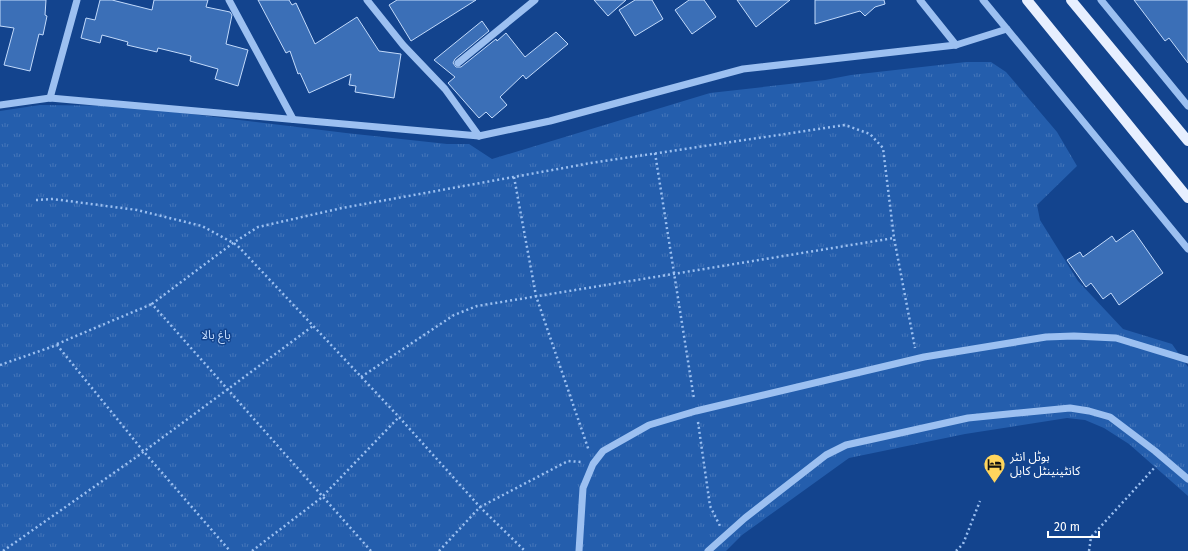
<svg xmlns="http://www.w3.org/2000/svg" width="1188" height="551" viewBox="0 0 1188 551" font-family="'Fira Sans','Noto Sans Arabic',sans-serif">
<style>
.park{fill:url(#park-tufts)}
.building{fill:#3b6fb7;stroke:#c3dbfc}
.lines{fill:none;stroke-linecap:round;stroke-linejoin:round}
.path{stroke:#9cc0f1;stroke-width:2.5;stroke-dasharray:2 3;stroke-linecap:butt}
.minor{stroke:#9cc0f1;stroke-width:7}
.major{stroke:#e7efff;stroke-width:10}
.labels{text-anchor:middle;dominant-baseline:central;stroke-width:3;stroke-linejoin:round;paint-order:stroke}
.park-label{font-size:12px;fill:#c3dbfc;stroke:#13448e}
.poi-label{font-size:12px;fill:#fff;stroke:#13448e;text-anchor:start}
</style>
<defs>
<pattern id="park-tufts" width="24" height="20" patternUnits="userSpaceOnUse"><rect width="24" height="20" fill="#245ead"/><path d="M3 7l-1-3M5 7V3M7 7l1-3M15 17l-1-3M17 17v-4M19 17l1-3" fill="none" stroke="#4576b9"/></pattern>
</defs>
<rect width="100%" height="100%" fill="#13448e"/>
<path class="park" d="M 966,62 L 991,62 L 1006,72 L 1057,132 L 1077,166 L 1037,205 L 1040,220 L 1078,281 L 1123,329 L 1172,344 L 1188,367 L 1188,496 L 1129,444 L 1104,428 L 1085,420 L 1067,418 L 965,434 L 849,458 L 742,535 L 726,551 L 0,551 L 0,111 L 40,105 L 126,106 L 346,133 L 447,144 L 469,144 L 492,159 L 710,93 L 825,80 L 851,75 Z"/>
<g class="building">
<path d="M 0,0 L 46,0 L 45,15 L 47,16 L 43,35 L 39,34 L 30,71 L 4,65 L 14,28 L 0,26 Z"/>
<path d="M 100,0 L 112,0 L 152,10 L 154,0 L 208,0 L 206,7 L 230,12 L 232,15 L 226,44 L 248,50 L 238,86 L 215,79 L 218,69 L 190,61 L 191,56 L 158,48 L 157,52 L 127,45 L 128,42 L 102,35 L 100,43 L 81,38 L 86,18 L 95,20 Z"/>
<path d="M 258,0 L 289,0 L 292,5 L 296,3 L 315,44 L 357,17 L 379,51 L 401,54 L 394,98 L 355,92 L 356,86 L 349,85 L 351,74 L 309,93 L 300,73 L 298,74 L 290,51 L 286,53 Z"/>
<path d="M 397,0 L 476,0 L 411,41 L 389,5 Z"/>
<path d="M 594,0 L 626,0 L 608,16 Z"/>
<path d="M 635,0 L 652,0 L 663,19 L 635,36 L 619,10 Z"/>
<path d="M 689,0 L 704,0 L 716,17 L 692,34 L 675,10 Z"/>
<path d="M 737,0 L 790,0 L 756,27 Z"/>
<path d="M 815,0 L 884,0 L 885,4 L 875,7 L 865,16 L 860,11 L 815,24 Z"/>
<path d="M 1134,0 L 1188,0 L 1188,63 L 1169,38 L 1165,41 Z"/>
<path d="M 482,21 L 489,31 L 455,59 L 453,63 L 456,67 L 461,67 L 496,39 L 497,41 L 506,33 L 525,57 L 556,32 L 568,44 L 526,79 L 523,75 L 500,97 L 507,105 L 492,118 L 486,112 L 479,118 L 448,83 L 455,77 L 434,60 Z"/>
<path d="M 1133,230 L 1163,273 L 1119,305 L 1111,293 L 1103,299 L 1091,283 L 1086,287 L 1067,260 L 1080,252 L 1083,257 L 1112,236 L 1116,242 Z"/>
</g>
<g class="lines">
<g class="path">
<path d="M 655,153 L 694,399"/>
<path d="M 514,177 L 536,296 L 589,451"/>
<path d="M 36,200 L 53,199 L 137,210 L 202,226 L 237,245 L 399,417 L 480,507 L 525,551"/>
<path d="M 57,344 L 152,304"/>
<path d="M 0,365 L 57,345 L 144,452 L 230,551"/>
<path d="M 361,377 L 454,315 L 477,306 L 894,238 L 915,348"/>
<path d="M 698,422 L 710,506 L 720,526"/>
<path d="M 3,551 L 135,458 L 313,326"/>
<path d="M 252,551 L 321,498 L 399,417"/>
<path d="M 371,551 L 152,304 L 233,243 L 258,227 L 342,208 L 591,163 L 845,125 L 870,134 L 883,148 L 894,238"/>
<path d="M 439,551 L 480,507 L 568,461 L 581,462"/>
<path d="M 956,551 L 963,544 L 980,501"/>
<path d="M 1089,551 L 1091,537 L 1156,466"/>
</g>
<g class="minor">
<path d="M 229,0 L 293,119"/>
<path d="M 367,0 L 403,45 L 445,89 L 479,136"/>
<path d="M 920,0 L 956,45"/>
<path d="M 983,0 L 1188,249"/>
<path d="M 1101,0 L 1188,106"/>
<path d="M 458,63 L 535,0"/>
<path d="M 50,98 L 77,0"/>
<path d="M 0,105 L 50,98 L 479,136 L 550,121 L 743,69 L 956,45 L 1007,29"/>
<path d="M 579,551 L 583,488 L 593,464 L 603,451 L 649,425 L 696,411 L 924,357 L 1046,337 L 1074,336 L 1116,338 L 1188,360"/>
<path d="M 708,551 L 745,518 L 826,455 L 846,445 L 968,418 L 1070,408 L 1089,411 L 1110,417 L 1155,451 L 1188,479"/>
</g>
<g class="major">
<path d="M 1027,0 L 1188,198"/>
<path d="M 1071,0 L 1188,141"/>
</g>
</g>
<defs>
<symbol id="hotel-pin" viewBox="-11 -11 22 30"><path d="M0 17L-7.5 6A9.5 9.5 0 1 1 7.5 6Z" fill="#ffd55d" stroke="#13448e"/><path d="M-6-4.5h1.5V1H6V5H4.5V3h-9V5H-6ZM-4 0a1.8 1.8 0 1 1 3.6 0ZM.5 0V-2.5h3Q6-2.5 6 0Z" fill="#111"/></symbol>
</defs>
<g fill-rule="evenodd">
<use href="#hotel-pin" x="982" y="452" width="25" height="34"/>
</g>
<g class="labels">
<g class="park-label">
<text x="216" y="335">باغ بالا</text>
</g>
<g class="poi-label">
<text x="1010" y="457">ہوٹل انٹر<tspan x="1010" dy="14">کانٹینینٹل کابل</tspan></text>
</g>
</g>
<path d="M1048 531v6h51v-6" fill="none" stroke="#ffffff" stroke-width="2"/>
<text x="1054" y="531" font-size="12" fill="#ffffff" stroke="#13448e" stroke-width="3" paint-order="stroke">20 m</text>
</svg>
